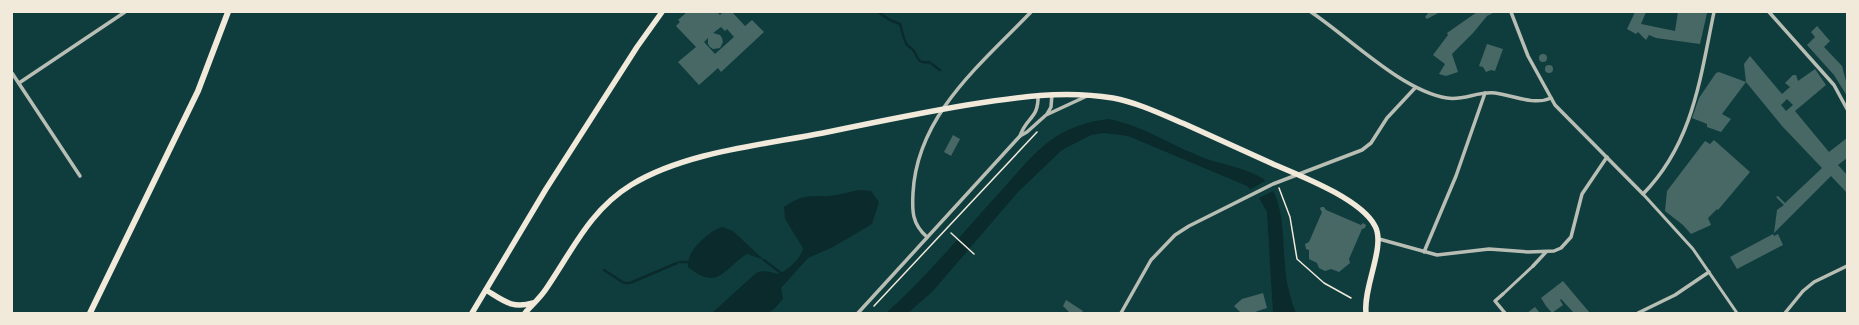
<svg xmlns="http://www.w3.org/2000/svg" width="1859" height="325" viewBox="0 0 1859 325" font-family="Mulish,sans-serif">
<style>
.water{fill:#0a2a2b}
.pier{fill:#0f3d3e}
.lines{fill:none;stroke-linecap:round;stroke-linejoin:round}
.stream{stroke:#0a2a2b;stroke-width:2.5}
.building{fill:#486865;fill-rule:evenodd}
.path{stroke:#f1e9da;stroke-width:1.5}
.pedestrian{stroke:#b8beb3;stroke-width:3}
.minor{stroke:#b8beb3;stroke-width:3.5}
.secondary{stroke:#f1e9da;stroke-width:5.5}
.primary{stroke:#f1e9da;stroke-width:6}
</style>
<rect width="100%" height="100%" fill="#0f3d3e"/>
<g class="water">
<path d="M 1109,119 C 1144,126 1174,147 1207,159 C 1224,165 1246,168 1262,178 C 1268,182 1273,190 1276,197 C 1284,219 1283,243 1285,266 C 1286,282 1290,298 1296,313 L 1273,313 L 1267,212 L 1259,198 L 1247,186 L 1240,183 L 1128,136 L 1104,133 L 1091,135 L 1062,150 L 1018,192 L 933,291 L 908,313 L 886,313 C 928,276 963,232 1001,191 C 1018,172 1036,149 1057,136 C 1073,126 1091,121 1109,119 Z"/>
<path d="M 859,190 L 871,191 L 879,202 L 872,224 L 833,247 L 808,258 L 781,288 L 783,299 L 774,309 L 768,313 L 712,313 L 756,273 C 764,269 771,273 779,274 C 787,270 802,258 803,248 L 785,219 L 784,207 C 799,197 804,196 822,196 C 832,197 848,192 859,190 Z"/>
<path d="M 722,227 L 733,231 L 764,260 L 747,254 C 724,268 719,292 688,267 C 686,251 708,232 722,227 Z"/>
</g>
<path class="pier" d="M 1267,180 L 1275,190 L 1257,199 L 1249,190 Z"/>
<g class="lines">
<g class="stream">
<path d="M 878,12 L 890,20 L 900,24 C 902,31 903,38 907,45 C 909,47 912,48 914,51 C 918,59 919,64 929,62 L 940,70"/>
<path d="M 764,260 L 781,273"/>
<path d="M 680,262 L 688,262"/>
<path d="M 604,270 L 624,283 L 630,283 L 677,263"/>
</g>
</g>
<g class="building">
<path d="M 687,12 L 717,12 L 720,15 L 723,12 L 732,12 L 745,26 L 752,20 L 764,32 L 721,72 L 718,68 L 699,85 L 678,62 L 696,47 L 676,26 L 680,22 L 678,20 ZM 721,27 L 725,31 L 727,29 L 734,37 L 715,54 L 704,42 L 708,38 L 708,44 L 710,47 L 713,49 L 720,48 L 723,42 L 722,38 L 720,35 L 713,33 Z"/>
<path d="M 1429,12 L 1440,12 L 1427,19 L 1425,17 Z"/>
<path d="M 1477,12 L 1495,12 L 1487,16 L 1473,33 L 1452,54 L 1458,72 L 1446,76 L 1439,74 L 1445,64 L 1433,55 L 1448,35 L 1447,33 Z"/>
<path d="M 1635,12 L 1646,12 L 1641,24 L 1675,31 L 1678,12 L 1707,13 L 1700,44 L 1656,38 L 1649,35 L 1646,40 L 1638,32 L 1636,34 L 1627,29 Z"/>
<path d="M 1817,26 L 1830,41 L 1824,47 L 1842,66 L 1847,85 L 1847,96 L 1834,75 L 1807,45 L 1815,37 L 1811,32 Z"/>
<path d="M 1487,44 L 1503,49 L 1495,71 L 1491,70 L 1486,72 L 1483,67 L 1479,66 Z"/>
<circle cx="1543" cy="58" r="4"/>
<path d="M 1750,56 L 1782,94 L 1790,87 L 1785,83 L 1793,75 L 1796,75 L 1798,81 L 1815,69 L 1826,85 L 1795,111 L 1829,152 L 1847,138 L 1847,158 L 1838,165 L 1847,175 L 1847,193 L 1831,176 L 1774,233 L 1777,210 L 1784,205 L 1776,197 L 1778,196 L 1785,203 L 1822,168 L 1782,126 L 1746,82 L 1744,64 ZM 1787,99 L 1793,105 L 1786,111 L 1781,105 Z"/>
<circle cx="1549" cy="69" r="4"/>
<path d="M 1719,72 L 1746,82 L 1722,114 L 1731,119 L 1721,132 L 1707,127 L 1707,124 L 1692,118 L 1699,98 L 1716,73 Z"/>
<path d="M 953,135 L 960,139 L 951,156 L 944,152 Z"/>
<path d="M 1714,140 L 1750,172 L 1718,210 L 1717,209 L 1708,218 L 1711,225 L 1691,234 L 1683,225 L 1665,211 L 1667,191 L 1705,141 L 1710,144 Z"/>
<path d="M 1321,207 L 1324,207 L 1326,210 L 1361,225 L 1363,223 L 1366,225 L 1365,228 L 1362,229 L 1349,259 L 1350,263 L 1339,272 L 1331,269 L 1325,271 L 1319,268 L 1317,263 L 1309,259 L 1309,250 L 1306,249 L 1305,244 L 1309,242 L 1322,212 L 1320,209 Z"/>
<path d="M 1773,234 L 1774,236 L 1778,234 L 1783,245 L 1737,269 L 1730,257 Z"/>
<path d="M 1563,281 L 1573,293 L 1590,313 L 1574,313 L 1561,299 L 1560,300 L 1563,305 L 1552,313 L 1546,306 L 1541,298 Z"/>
<path d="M 1263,293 L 1267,308 L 1252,313 L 1241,313 L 1234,306 L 1242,299 Z"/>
<path d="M 1066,300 L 1083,311 L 1081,313 L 1070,313 L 1063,306 Z"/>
<path d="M 1535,307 L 1540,313 L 1527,313 Z"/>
</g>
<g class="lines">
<g class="path">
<path d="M 1279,188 L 1290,217 L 1297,259 L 1324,283 L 1351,298"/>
<path d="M 951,233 L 974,254"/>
<path d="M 874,306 L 1037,132"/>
</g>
<g class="pedestrian">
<path d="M 1643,194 L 1693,249 L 1737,313"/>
<path d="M 1503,294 L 1533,266"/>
</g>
<g class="minor">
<path d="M 1311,12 C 1350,38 1402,91 1447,98 C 1463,101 1478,91 1495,93 C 1512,95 1534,106 1551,98"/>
<path d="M 1511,12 L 1528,56 L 1555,105 L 1643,194 C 1693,143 1700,79 1714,12"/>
<path d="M 1769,12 L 1834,85 L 1847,109"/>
<path d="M 12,73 L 80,176"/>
<path d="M 19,83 L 125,12"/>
<path d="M 1047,114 L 1051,107 L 1052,94"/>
<path d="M 1020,136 C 1026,117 1039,119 1038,95"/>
<path d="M 927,237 C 912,224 912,211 913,193 C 917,115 981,64 1031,12"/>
<path d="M 1379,239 L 1437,255 L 1489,249 L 1528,252 L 1554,251 L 1561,248 L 1571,237 L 1582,194 L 1607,157"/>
<path d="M 1424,252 L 1456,176 L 1485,93"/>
<path d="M 1533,266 L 1546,252"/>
<path d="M 1503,294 L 1495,301 L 1505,313"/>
<path d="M 858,313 L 1020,136 L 1027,132 L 1046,115 L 1087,96"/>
<path d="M 1121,313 L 1151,260 L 1175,235 L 1189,226 L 1273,184 L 1362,150 L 1371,143 L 1387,118 L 1415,88"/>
<path d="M 1638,313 L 1675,295 L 1709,272"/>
<path d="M 1785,313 L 1803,291 L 1814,282 L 1847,266"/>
</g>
<g class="secondary">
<path d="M 486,290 C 504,301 512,309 533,303"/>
<path d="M 472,313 L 546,189 L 637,47 L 662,12"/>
<path d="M 525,313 C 532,305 540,298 546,289 C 572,251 590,210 631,185 C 685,152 762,145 823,133 C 871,123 919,113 967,105 C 1017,97 1063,90 1113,98 C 1139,103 1163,115 1187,125 C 1216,138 1244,151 1273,164 C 1301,176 1361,199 1375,226 C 1386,246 1363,287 1366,313"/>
</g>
<path class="primary" d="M 90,313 L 198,91 L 228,12"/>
</g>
<rect width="1859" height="325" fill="none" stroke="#f1e9da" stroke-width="26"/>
</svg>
